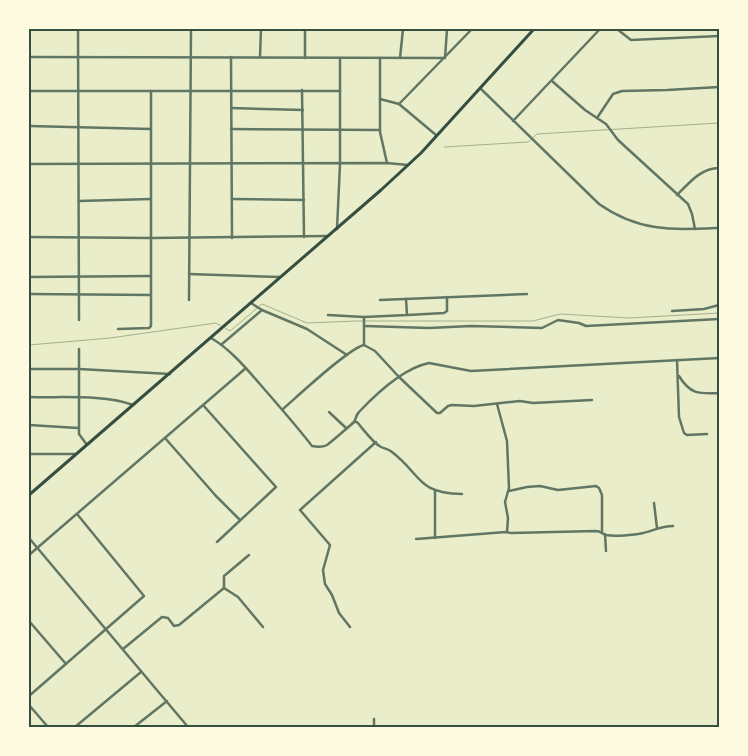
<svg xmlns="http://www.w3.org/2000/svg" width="748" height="756" viewBox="0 0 748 756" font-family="Barlow,sans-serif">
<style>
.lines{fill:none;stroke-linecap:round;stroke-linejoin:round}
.stream{stroke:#a3b18a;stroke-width:1}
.minor{stroke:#617663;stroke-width:2.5}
.secondary{stroke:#344e41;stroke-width:3}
.neatline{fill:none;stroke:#344e41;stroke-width:2}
</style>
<rect width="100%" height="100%" fill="#e9edc9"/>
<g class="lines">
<g class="stream">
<path d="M 444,147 L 528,142 L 537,134 L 719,123"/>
<path d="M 225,328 L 230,331 L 262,304 L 307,323 L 357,321 L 533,321 L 560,314 L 629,318 L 719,313"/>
<path d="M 29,345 L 110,338 L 216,323 L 221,326"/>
</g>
<g class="minor">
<path d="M 78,29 L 79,320"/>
<path d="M 617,29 L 631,40 L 719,36"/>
<path d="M 29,57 L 445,58 L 447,29"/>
<path d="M 231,57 L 232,238"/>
<path d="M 260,57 L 261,29"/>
<path d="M 305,58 L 305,29"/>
<path d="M 380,58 L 380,132 L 387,163"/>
<path d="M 400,58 L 403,29"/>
<path d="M 552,81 L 585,110 L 606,124 L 618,140 L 688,204 L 692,214 L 695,229"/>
<path d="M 480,88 L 599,204 C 639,232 672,230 719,228"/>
<path d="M 302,90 L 304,237"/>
<path d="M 29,91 L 340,91"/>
<path d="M 380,99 L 399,104 L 436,135"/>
<path d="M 399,104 L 472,29"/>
<path d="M 231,108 L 303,110"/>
<path d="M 597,118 L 613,94 L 622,91 L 667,90 L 719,87"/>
<path d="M 513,121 L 600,29"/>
<path d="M 29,126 L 151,129"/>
<path d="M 231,129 L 380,130"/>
<path d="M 29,164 L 387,163 L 408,165"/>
<path d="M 677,195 C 689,183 701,168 719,168"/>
<path d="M 232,199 L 304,200"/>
<path d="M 79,201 L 151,199"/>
<path d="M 337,229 L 340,164 L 340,58"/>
<path d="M 29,237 L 151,238 L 327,236"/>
<path d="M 189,274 L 280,277"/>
<path d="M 29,277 L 151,276"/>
<path d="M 29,294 L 151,295"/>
<path d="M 189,300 L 191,29"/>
<path d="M 380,300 L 527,294"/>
<path d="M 251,303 L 262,310 L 307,329 L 347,355"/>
<path d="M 672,311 L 704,309 L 719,305"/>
<path d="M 328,315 L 364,317 L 407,315 L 406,299"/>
<path d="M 408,315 L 444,313 L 447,311 L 447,297"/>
<path d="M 365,326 L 429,328 L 471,326 L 542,328 L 558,320 L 579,323 L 586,326 L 719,319"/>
<path d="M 118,329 L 149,328 L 151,326 L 151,91"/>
<path d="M 211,338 C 230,349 245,367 259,383 C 277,404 295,424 312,446 C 317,447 323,447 327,445 C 330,443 352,424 354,422 C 356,419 356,415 359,412 C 376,394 404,368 429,363 L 471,371 L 719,358"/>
<path d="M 222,344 L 262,310"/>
<path d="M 364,345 L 375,351 L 399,377 L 437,413 L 440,413 L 448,406 L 452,405 L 474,406 L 520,401 L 533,403 L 592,400"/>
<path d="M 364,345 L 364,317"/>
<path d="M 79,349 L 79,434 L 87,445"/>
<path d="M 677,360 L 679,417 L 684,433 L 687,435 L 707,434"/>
<path d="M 29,369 L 79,369 L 170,374"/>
<path d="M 679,376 C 690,394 698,394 719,393"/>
<path d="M 29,397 C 60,398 105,394 133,405"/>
<path d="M 497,404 L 507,441 L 509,488 L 505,502 L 508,518 L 507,532"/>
<path d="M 203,405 L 276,487 L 217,542"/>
<path d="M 283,409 C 298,396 349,348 364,345"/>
<path d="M 329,412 L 346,428"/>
<path d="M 354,422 L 357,422 C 364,430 372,442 381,447 C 385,449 389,449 392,452 C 422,475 416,493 462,494"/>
<path d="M 29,425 L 78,428"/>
<path d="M 165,438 L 216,496 L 240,520"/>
<path d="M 29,454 L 75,454"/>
<path d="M 435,491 L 435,538"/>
<path d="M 509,491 L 527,487 L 540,486 L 558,490 L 596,486 L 599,488 L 602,495 L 602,532"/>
<path d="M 654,503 L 657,528"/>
<path d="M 605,534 L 606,551"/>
<path d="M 29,538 L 188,727"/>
<path d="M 416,539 L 506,532 L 511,533 L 596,531 C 601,531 602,534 606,535 C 616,537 629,535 638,534 C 651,532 660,526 673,526"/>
<path d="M 29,555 L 246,368"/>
<path d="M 224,588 L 238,597 L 263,627"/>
<path d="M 224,588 L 224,576 L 249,555"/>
<path d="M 29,621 L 66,664"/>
<path d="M 350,627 L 339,613 L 332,595 L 325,584 L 323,570 L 330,545 L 300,510 L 376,442"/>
<path d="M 123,649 L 162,617 L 168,618 L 174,626 L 179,625 L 224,588"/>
<path d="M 29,696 L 144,596 L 77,514"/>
<path d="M 29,705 L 48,727"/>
<path d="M 75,727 L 141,672"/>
<path d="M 134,727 L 167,701"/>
<path d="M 374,727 L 374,719"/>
</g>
<path class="secondary" d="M 29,495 L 381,190 L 421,153 L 534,29"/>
</g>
<rect width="748" height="756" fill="none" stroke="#fefae0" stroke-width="60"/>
<rect x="30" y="30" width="688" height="696" class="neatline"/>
</svg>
